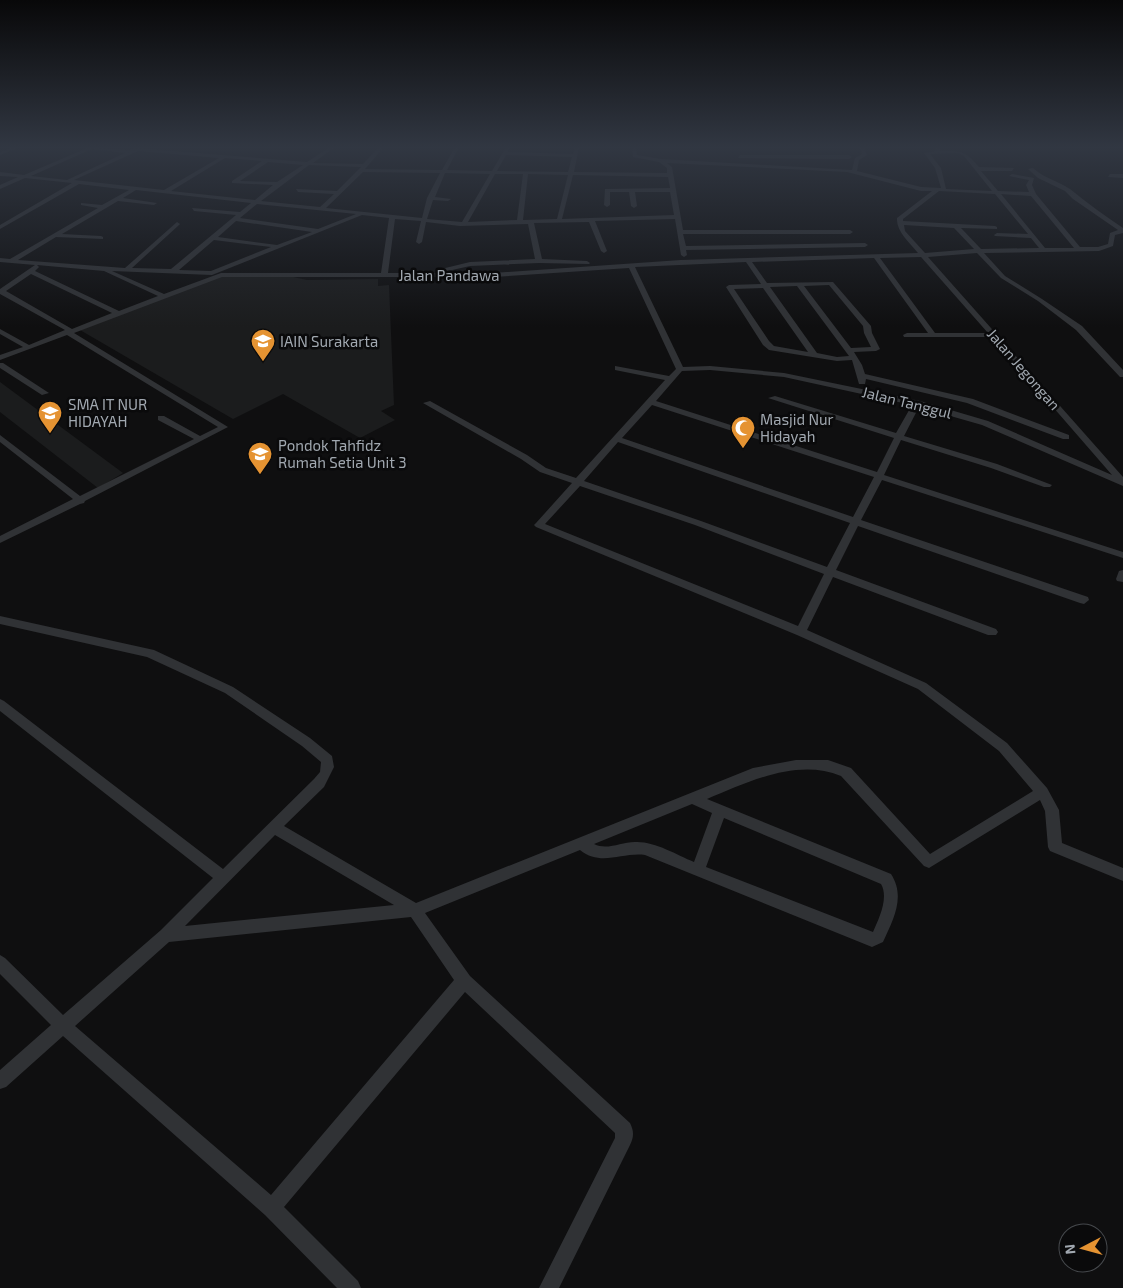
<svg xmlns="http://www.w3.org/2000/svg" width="1123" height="1288" viewBox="0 0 1123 1288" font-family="'Exo 2',sans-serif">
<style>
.built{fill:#1b1c1d}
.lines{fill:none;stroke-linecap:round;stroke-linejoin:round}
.street{fill:#303235;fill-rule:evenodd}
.labels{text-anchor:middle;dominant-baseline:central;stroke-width:5;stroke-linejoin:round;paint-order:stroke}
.far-street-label{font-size:15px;fill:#a1a8b0;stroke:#0a0a0b}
.far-poi-label{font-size:15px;fill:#a1a8b0;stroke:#0a0a0b;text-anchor:start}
</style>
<rect width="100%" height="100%" fill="#0f0f10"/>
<g class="built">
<path d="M 232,275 L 284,275 L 307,280 L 378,279 L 378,286 L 389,285 L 394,405 L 381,411 L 395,420 L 360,438 L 283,394 L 233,419 L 80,330 L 214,278 Z"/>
<path d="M 0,382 L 123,473 L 98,488 L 0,412 Z"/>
</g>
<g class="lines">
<g class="street">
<path d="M 14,147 L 20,147 L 0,155 L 0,152 Z"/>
<path d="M 82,147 L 129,150 L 137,148 L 307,162 L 330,147 L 335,147 L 313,163 L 363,164 L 379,147 L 384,147 L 365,169 L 442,170 L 455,147 L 459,147 L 447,170 L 492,171 L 506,147 L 510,147 L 508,152 L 573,154 L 575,147 L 579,147 L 574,172 L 667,173 L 667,168 L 659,162 L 633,157 L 632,147 L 636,147 L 637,155 L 661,159 L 852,170 L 855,158 L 862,154 L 860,147 L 864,147 L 867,155 L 859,160 L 857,171 L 921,187 L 941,188 L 935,168 L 924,153 L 936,151 L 934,147 L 938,147 L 941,151 C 963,151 965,151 979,167 L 1014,168 L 1012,171 L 981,171 L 998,191 L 1029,192 L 1026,185 L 1029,180 L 1009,176 L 1012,174 L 1034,178 L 1032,185 L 1036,194 L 1080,247 L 1098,247 L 1108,244 L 1110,233 L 1118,230 L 1073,199 L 1065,191 L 1038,178 L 1028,169 L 1033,168 C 1044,178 1058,181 1070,189 C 1087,203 1105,216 1123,228 L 1123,233 L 1115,235 L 1113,246 L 1099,251 L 984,253 L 1005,276 L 1042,299 L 1082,326 L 1123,370 L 1123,377 L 1120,377 L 1076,330 L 1038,301 L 1001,278 L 977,253 L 928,257 L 1123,477 L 1123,486 L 982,425 L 919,407 L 904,436 L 997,464 L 1052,485 L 1050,487 L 1044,487 L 991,468 L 901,440 L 884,475 L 1123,552 L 1123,558 L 882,480 L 861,520 L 1088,597 L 1089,600 L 1084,604 L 1080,603 L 858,526 L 836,570 L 996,629 L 998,632 L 996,635 L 988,635 L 833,577 L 807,630 L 926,683 L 1007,743 L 1047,788 L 1059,810 L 1062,843 L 1123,868 L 1123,881 L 1050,851 L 1048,847 L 1045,811 L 1040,800 L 929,868 L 924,866 L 841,776 C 797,758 748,782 707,799 L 891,874 C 906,897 893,920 883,942 L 872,947 L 645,855 C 622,852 601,867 580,850 L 425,913 L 470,976 L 630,1123 C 634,1131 634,1137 630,1145 L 559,1288 L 539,1288 L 615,1138 L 615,1133 L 465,992 L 284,1207 L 358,1281 L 361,1288 L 337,1288 L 265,1215 L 63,1036 L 6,1087 L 0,1089 L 0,1070 L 51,1025 L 0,974 L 0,955 L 5,958 L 63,1015 L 161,930 L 213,878 L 0,711 L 0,699 L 4,701 L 223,869 L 314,779 L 320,772 L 321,762 L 302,746 L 225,693 L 147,657 L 0,624 L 0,616 L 154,650 L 233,687 L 310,738 L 332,756 L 334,767 L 324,787 L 284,826 L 416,903 L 753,768 L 796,760 L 828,760 L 851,768 L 930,854 L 1033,791 L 999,751 L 918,689 L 797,635 L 536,527 L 534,525 L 536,523 L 572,483 L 540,472 L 521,459 L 423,403 L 430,401 L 527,455 L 546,468 L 576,478 L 665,380 L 615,370 L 615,366 L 669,376 L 676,369 L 629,268 L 493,277 L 222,277 L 74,333 L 228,427 L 85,501 L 84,503 L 80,504 L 0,543 L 0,536 L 73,499 L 0,442 L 0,435 L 80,496 L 194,439 L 158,420 L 158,416 L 164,416 L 200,436 L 218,427 L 67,335 L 0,360 L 0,355 L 23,347 L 0,334 L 0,329 L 29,345 L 65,330 L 0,294 L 0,289 L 35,265 L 0,262 L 0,258 L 10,259 L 98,208 L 81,205 L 81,203 L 102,205 L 129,190 L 79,184 L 0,229 L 0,225 L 72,183 L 25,178 L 0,189 L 0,185 L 18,177 L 0,176 L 0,172 L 24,175 L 85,149 ZM 92,149 L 125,153 L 67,180 L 31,176 ZM 138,151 L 219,158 L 164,190 L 74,180 ZM 958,153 L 964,156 L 992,191 L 946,189 L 941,168 L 930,154 ZM 506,155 L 572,157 L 568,172 L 497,171 ZM 225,158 L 262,161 L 232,181 L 232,183 L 273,185 L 255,200 L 171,191 ZM 268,162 L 303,165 L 277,182 L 240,181 ZM 667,163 L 847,172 L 921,191 L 932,191 L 897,218 C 896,231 909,242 918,253 L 681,260 L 493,273 L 388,273 L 395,219 L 421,221 L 416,242 L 419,244 L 422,242 L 426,222 L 460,226 L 528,224 L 535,259 L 470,262 L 437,270 L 437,272 L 439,273 L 470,266 L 539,263 L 589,264 L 590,263 L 587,261 L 542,259 L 534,223 L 589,222 L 601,251 L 604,253 L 607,251 L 595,221 L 675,219 L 681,255 L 684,257 L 687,255 L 686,250 L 865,247 L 868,245 L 865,243 L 686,246 L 683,234 L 850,234 L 853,232 L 850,230 L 683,230 L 672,167 ZM 309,165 L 361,167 L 337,191 L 296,189 L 298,192 L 334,194 L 320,207 L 261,201 ZM 363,172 L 440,173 L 427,198 L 422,218 L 326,208 ZM 445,173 L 490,174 L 462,222 L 427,219 L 433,200 L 448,201 L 451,199 L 435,197 ZM 495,174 L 523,174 L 517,220 L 468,222 ZM 528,174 L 568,175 L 557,219 L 523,220 ZM 573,175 L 668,177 L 670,188 L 605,189 L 604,205 L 607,207 L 610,205 L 610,192 L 629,192 L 631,206 L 634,208 L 637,206 L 635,192 L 670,192 L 674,215 L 562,219 ZM 136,190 L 251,203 L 240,212 L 192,208 L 194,211 L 236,215 L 171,269 L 132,268 L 179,225 L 180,224 L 177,222 L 125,268 L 18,260 L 56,237 L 103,239 L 103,237 L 101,236 L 62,234 L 118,201 L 154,205 L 157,203 L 123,198 ZM 939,191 L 995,194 L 1028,234 L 997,233 L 994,235 L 995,236 L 1031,238 L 1039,248 L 981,249 L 961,228 L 997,229 L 997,227 L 995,226 L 903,221 L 903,219 ZM 1001,194 L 1031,196 L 1074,248 L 1045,248 ZM 257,204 L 356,214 L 318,229 L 240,218 ZM 362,215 L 389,218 L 381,273 L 221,273 L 164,294 L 112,271 L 212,275 ZM 236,221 L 312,232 L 277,245 L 218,237 ZM 904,225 L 954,228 L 974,249 L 925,253 L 905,231 ZM 214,240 L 271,247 L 211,271 L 179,270 ZM 921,257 L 988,333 L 935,333 L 880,258 ZM 874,258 L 928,333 L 907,333 L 903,335 L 904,337 L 992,337 L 1112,475 L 988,421 L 920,401 L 784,373 L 710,366 L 683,367 L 635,267 L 746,262 L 761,284 L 729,285 L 726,287 L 763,345 L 769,350 L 837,361 L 852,360 L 859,384 L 865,384 L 866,379 L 967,403 L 1063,439 L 1069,439 L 1069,435 L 973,399 L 865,374 L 862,365 L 854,352 L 876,351 L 880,349 L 872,333 L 871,326 L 833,282 L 767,283 L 752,262 ZM 37,265 L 104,271 L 158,296 L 119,311 L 35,271 L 39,267 ZM 31,274 L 112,313 L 72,329 L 6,291 ZM 829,285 L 863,326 L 864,333 L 871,347 L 851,348 L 804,286 ZM 797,286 L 846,352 L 849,356 L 837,357 L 817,353 L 770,287 ZM 763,288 L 808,352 L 774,346 L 769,341 L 734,289 ZM 710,370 L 784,377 L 912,405 L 896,433 L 775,396 L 768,398 L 894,438 L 877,472 L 656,401 L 682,371 ZM 652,405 L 874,477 L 853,517 L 622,438 ZM 618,442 L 850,523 L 827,567 L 701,521 L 584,481 ZM 580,486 L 695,525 L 824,574 L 798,626 L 545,524 ZM 692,804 L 712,813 L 694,862 C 677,855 656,842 637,842 C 622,841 608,851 594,844 ZM 724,818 L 881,884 C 889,898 879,918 873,932 L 706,867 ZM 275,835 L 394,905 L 185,926 ZM 411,917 L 454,980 L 271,1195 L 75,1026 L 169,942 Z"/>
<path d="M 1051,147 L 1123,147 L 1123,148 L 1053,148 Z"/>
<path d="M 740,155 L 849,155 L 852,157 L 849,159 L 738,158 Z"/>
<path d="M 1110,174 L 1123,174 L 1123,178 L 1108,177 Z"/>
<path d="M 0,363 L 3,363 L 49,393 L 42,395 L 0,368 Z"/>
<path d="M 1123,570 L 1123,582 L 1117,581 L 1116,579 L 1119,571 Z"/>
</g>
</g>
<linearGradient id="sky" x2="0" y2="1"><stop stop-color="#080809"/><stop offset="0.45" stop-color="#313742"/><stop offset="1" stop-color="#313742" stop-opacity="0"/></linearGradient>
<rect width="1123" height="327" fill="url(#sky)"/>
<defs>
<symbol id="university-pin" viewBox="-11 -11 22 30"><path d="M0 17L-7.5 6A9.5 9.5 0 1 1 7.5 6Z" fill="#e59332" stroke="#0a0a0b"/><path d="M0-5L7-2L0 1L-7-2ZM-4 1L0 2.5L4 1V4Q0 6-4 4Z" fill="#fff"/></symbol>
<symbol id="school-pin" viewBox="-11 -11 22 30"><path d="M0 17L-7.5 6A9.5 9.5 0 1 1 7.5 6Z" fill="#e59332" stroke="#0a0a0b"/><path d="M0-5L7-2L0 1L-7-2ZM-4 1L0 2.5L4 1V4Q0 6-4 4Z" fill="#fff"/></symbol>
<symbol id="mosque-pin" viewBox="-11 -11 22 30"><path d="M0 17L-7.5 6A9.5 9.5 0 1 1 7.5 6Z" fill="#e59332" stroke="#0a0a0b"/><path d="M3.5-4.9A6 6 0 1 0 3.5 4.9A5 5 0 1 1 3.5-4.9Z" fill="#fff"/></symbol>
</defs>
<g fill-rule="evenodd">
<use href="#university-pin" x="249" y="327" width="28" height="38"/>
<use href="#school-pin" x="36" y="399" width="28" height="38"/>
<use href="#mosque-pin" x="729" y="414" width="28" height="38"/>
<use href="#school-pin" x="246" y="440" width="28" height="38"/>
</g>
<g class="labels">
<g class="far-street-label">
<text x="449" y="275">Jalan Pandawa</text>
<text transform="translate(1024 369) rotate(49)">Jalan Jegongan</text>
<text transform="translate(907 402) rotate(14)">Jalan Tanggul</text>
</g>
<g class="far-poi-label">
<text x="280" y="341">IAIN Surakarta</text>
<text x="68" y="404">SMA IT NUR<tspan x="68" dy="17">HIDAYAH</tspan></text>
<text x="760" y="419">Masjid Nur<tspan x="760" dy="17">Hidayah</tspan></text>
<text x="278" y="445">Pondok Tahfidz<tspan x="278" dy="17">Rumah Setia Unit 3</tspan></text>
</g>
</g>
<g transform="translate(1083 1248) rotate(264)"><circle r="24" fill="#0a0a0b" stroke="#46494d"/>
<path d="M0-4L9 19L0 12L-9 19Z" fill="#e59332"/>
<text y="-8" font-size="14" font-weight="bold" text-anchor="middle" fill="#a1a8b0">N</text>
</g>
</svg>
